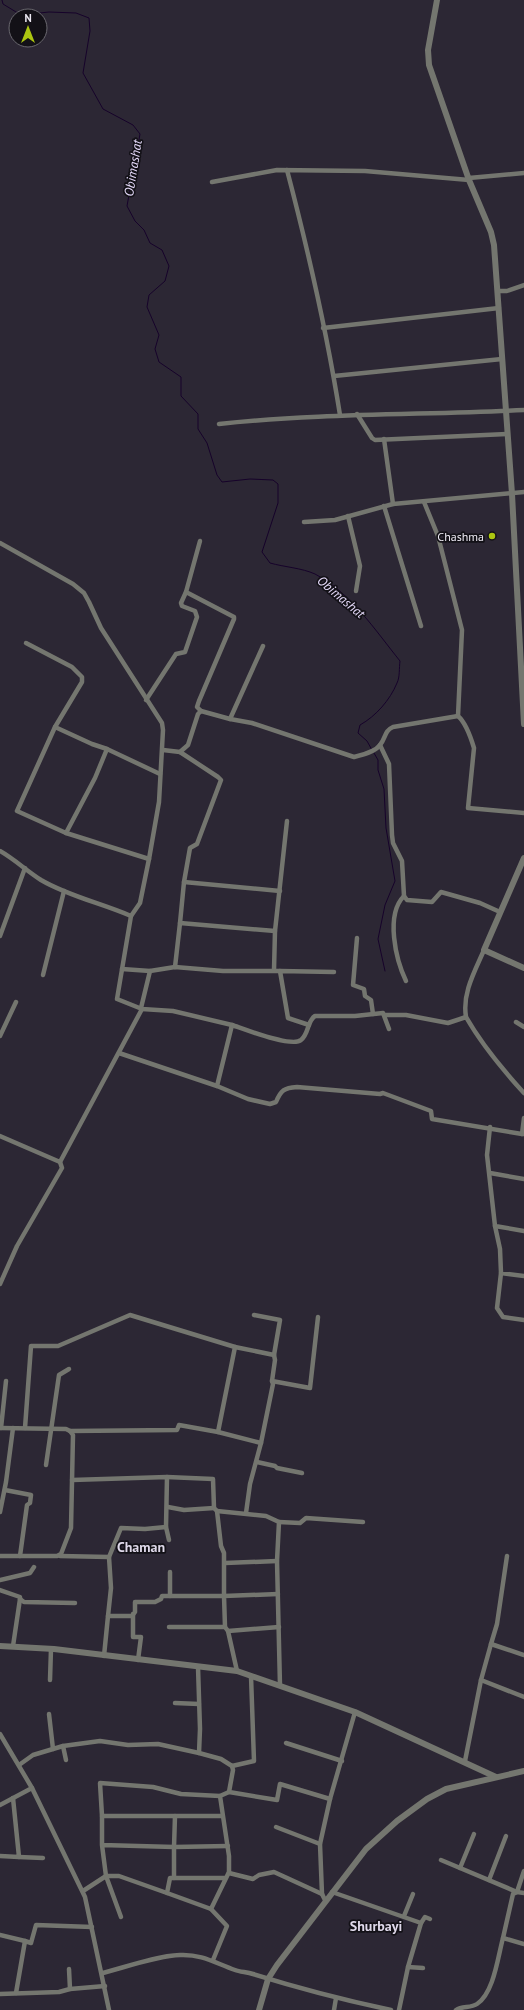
<svg xmlns="http://www.w3.org/2000/svg" width="524" height="2010" viewBox="0 0 524 2010" font-family="'PT Sans',sans-serif">
<style>
.lines{fill:none;stroke-linecap:round;stroke-linejoin:round}
.stream{stroke:#16022a;stroke-width:1}
.minor{stroke:#74766f;stroke-width:4.5}
.tertiary{stroke:#74766f;stroke-width:6}
.poi-dot{fill:#acc611;stroke:#131117;stroke-width:1.5}
.labels{text-anchor:middle;dominant-baseline:central;stroke-width:3.5;stroke-linejoin:round;paint-order:stroke}
.poi-label{font-size:12px;fill:#edeaf3;stroke:#131117;text-anchor:end}
.water-label{font-size:13px;font-style:italic;fill:#e4d9f9;stroke:#131117}
.quarter-label{font-size:14px;font-weight:bold;fill:#dfd9ea;stroke:#131117}
</style>
<rect width="100%" height="100%" fill="#2c2734"/>
<g class="lines">
<g class="stream">
<path d="M 2,0 L 3,4 L 21,15 L 49,12 L 76,13 L 89,18 L 90,31 L 83,73 L 103,109 L 133,125 L 140,134 L 127,206 L 135,221 L 144,230 L 150,243 L 162,250 L 169,266 L 165,281 L 149,295 L 147,307 L 159,335 L 155,349 L 159,362 L 181,377 L 181,396 L 198,414 L 198,429 L 207,443 L 217,475 L 222,482 L 250,479 L 273,480 L 278,484 L 278,503 L 262,552 L 270,563 C 284,567 302,568 315,574 C 351,593 375,630 400,661 C 399,668 400,677 397,683 C 390,700 376,716 360,725 L 358,733 L 367,741 L 372,750"/>
<path d="M 374,753 L 378,760 L 378,770 L 384,789 L 386,828 L 395,881 L 385,905 L 378,939 L 385,971"/>
</g>
<g class="minor">
<path d="M 287,170 C 308,250 327,333 340,415"/>
<path d="M 469,178 L 524,173"/>
<path d="M 212,182 L 277,170 L 365,171 L 469,180"/>
<path d="M 498,291 L 507,291 L 524,285"/>
<path d="M 323,328 L 499,308"/>
<path d="M 334,376 L 502,359"/>
<path d="M 357,414 L 372,438 L 375,440 L 507,434"/>
<path d="M 219,424 C 321,413 422,415 524,410"/>
<path d="M 384,439 L 393,504"/>
<path d="M 424,502 L 438,536 L 462,630 L 458,716 C 466,723 471,738 474,748 L 468,808 L 524,813"/>
<path d="M 384,506 L 421,626"/>
<path d="M 348,516 L 360,566 L 356,591"/>
<path d="M 304,522 L 335,520 L 393,504 L 524,492"/>
<path d="M 0,543 L 73,584 L 84,593 L 89,602 L 101,628 L 162,723 L 163,730 L 159,802 L 149,859 L 140,903 L 131,916 L 117,999 L 142,1009 L 173,1011 L 232,1025 L 217,1086"/>
<path d="M 186,592 L 234,617 L 234,619 L 199,701 L 197,707 L 201,711"/>
<path d="M 26,643 L 72,667 L 82,677 L 82,682 L 55,727"/>
<path d="M 146,700 L 176,654 L 185,652 L 197,617 L 195,611 L 182,606 L 181,603 L 186,592 L 200,541"/>
<path d="M 230,719 L 263,646"/>
<path d="M 380,745 L 389,764 L 392,835 L 393,843 L 402,861 L 404,896 L 407,900 L 432,902 L 441,892 L 480,903 L 500,912"/>
<path d="M 163,750 L 180,752 L 188,745 L 198,714 L 201,711 L 230,719 L 252,723 L 354,757 C 362,755 375,752 380,745 C 386,738 384,731 393,727 L 458,716"/>
<path d="M 66,833 L 95,778 L 107,749"/>
<path d="M 0,851 C 14,859 27,871 41,880 C 68,896 101,903 131,916"/>
<path d="M 149,859 L 66,833 L 17,811 L 55,727 L 92,744 L 107,749 L 160,774"/>
<path d="M 184,882 L 280,891"/>
<path d="M 404,896 C 385,915 396,960 406,981"/>
<path d="M 180,923 L 184,882 L 190,848 L 197,844 L 221,780 L 218,777 L 180,752"/>
<path d="M 0,936 L 25,868"/>
<path d="M 357,938 L 353,985 L 364,989 L 365,996 L 371,1000 L 373,1014"/>
<path d="M 175,967 L 180,923 L 275,931"/>
<path d="M 122,969 L 150,971 L 175,967 L 223,971 L 280,971"/>
<path d="M 274,970 L 275,931 L 287,821"/>
<path d="M 43,975 L 64,891"/>
<path d="M 141,1008 L 150,971"/>
<path d="M 385,1015 L 406,1015 L 448,1023 L 466,1017 C 482,1045 502,1069 524,1093"/>
<path d="M 466,1017 C 462,993 475,971 484,950"/>
<path d="M 516,1022 L 524,1027"/>
<path d="M 232,1025 C 244,1029 292,1048 301,1040 C 309,1034 307,1021 315,1016 L 355,1016 L 383,1013 L 389,1029"/>
<path d="M 309,1025 L 288,1018 L 280,971 L 334,972"/>
<path d="M 0,1036 L 16,1002"/>
<path d="M 119,1053 L 217,1086 L 248,1099 L 270,1104 L 276,1102 C 281,1090 284,1088 297,1087 L 380,1094 L 383,1093 L 431,1111 L 432,1119 L 522,1134"/>
<path d="M 524,1118 L 522,1134 L 524,1134"/>
<path d="M 490,1127 L 487,1155 L 495,1226 L 524,1231"/>
<path d="M 0,1136 L 60,1162 L 142,1009"/>
<path d="M 490,1173 L 524,1179"/>
<path d="M 495,1226 L 500,1249 L 501,1273 L 524,1276"/>
<path d="M 501,1273 L 497,1308 L 503,1317 L 524,1320"/>
<path d="M 0,1284 L 17,1246 L 62,1168 L 60,1162"/>
<path d="M 254,1315 L 280,1320 L 274,1355"/>
<path d="M 235,1347 L 274,1355 L 275,1360 L 272,1381 L 310,1388 L 318,1317"/>
<path d="M 0,1428 L 66,1429 L 70,1431 L 73,1435 L 71,1528 L 61,1554 L 57,1556 L 0,1556"/>
<path d="M 1,1428 L 6,1381"/>
<path d="M 25,1428 L 31,1346 L 58,1346 L 130,1315 L 235,1347 L 218,1432"/>
<path d="M 70,1431 L 177,1430 L 179,1425 L 218,1432 L 261,1443 L 250,1484 L 246,1513"/>
<path d="M 261,1443 L 273,1384 L 272,1381"/>
<path d="M 257,1462 L 275,1466 L 277,1468 L 302,1473"/>
<path d="M 46,1465 L 59,1375 L 69,1369"/>
<path d="M 72,1480 L 167,1477 L 166,1527"/>
<path d="M 5,1490 L 31,1495 L 30,1503 L 27,1505 L 20,1556"/>
<path d="M 168,1507 L 184,1510 L 214,1508"/>
<path d="M 217,1511 L 266,1516 L 279,1522 L 277,1561 L 280,1686"/>
<path d="M 0,1512 L 6,1482 L 13,1428"/>
<path d="M 279,1522 L 300,1523 L 306,1518 L 363,1522"/>
<path d="M 60,1556 L 109,1557 L 121,1528 L 145,1529 L 166,1527 L 169,1540"/>
<path d="M 507,1556 L 497,1624 L 491,1644 L 524,1655"/>
<path d="M 109,1557 L 111,1588 L 108,1616 L 132,1616 L 135,1612 L 135,1602 L 155,1602 L 161,1599 L 162,1596 L 224,1596 L 224,1553 L 221,1546 L 217,1511 L 214,1508 L 213,1479 L 167,1477"/>
<path d="M 225,1563 L 277,1561"/>
<path d="M 170,1572 L 170,1596"/>
<path d="M 0,1580 L 30,1573 L 34,1567"/>
<path d="M 0,1590 L 20,1597 L 20,1599 L 13,1646"/>
<path d="M 20,1599 L 24,1602 L 75,1603"/>
<path d="M 133,1614 L 133,1637 L 141,1637 L 138,1660"/>
<path d="M 169,1627 L 225,1627"/>
<path d="M 228,1631 L 279,1627"/>
<path d="M 104,1656 L 108,1616"/>
<path d="M 198,1667 L 200,1729 L 199,1753 L 221,1759 L 232,1766 L 254,1761 L 251,1676"/>
<path d="M 237,1671 L 228,1631 L 225,1627 L 224,1596 L 278,1594"/>
<path d="M 50,1680 L 51,1649"/>
<path d="M 481,1680 L 524,1697"/>
<path d="M 175,1703 L 199,1704"/>
<path d="M 49,1714 L 53,1749 L 63,1746"/>
<path d="M 0,1734 L 32,1788 L 85,1897 L 109,2010"/>
<path d="M 286,1743 L 342,1761"/>
<path d="M 66,1760 L 63,1746 L 100,1741 L 128,1745 L 158,1744 L 199,1753"/>
<path d="M 465,1761 L 481,1680 L 491,1644"/>
<path d="M 19,1765 L 33,1755 L 53,1749"/>
<path d="M 232,1766 L 233,1770 L 229,1792 L 277,1800 L 280,1784 L 330,1799"/>
<path d="M 0,1805 L 32,1788"/>
<path d="M 102,1816 L 100,1783 L 153,1787 L 181,1794 L 220,1796"/>
<path d="M 175,1816 L 222,1816"/>
<path d="M 276,1827 L 320,1844"/>
<path d="M 102,1845 L 102,1816 L 175,1816 L 174,1847 L 102,1845 L 106,1876 L 119,1876 L 167,1893"/>
<path d="M 0,1856 L 19,1857 L 13,1798"/>
<path d="M 19,1857 L 43,1858"/>
<path d="M 441,1860 L 517,1892 L 513,1894 L 503,1938 L 524,1944"/>
<path d="M 460,1868 L 474,1834"/>
<path d="M 524,1871 L 517,1892 L 524,1893"/>
<path d="M 229,1873 L 253,1879 L 259,1875 L 274,1872 L 322,1894"/>
<path d="M 174,1878 L 174,1847 L 228,1846"/>
<path d="M 225,1878 L 170,1878 L 167,1893 L 211,1909 L 229,1872 L 229,1856 L 220,1796 L 229,1792"/>
<path d="M 489,1880 L 506,1836"/>
<path d="M 83,1891 L 106,1876 L 121,1917"/>
<path d="M 332,1892 L 421,1923 L 408,1967 L 399,2010"/>
<path d="M 325,1900 L 322,1894 L 320,1844 L 330,1799 L 355,1712"/>
<path d="M 211,1909 L 227,1926 L 213,1960"/>
<path d="M 404,1916 L 413,1894"/>
<path d="M 421,1923 L 425,1917 L 430,1919"/>
<path d="M 0,1935 L 25,1941"/>
<path d="M 408,1967 L 423,1968"/>
<path d="M 69,1969 L 70,1989"/>
<path d="M 103,1973 C 126,1967 156,1956 180,1955 C 202,1954 215,1963 235,1970 C 240,1972 247,1972 253,1974 C 298,1988 344,2000 391,2010"/>
<path d="M 16,1993 L 25,1941 L 31,1943 L 36,1925 L 92,1927"/>
<path d="M 0,1994 L 59,1992 L 70,1989 L 105,1986"/>
<path d="M 334,2010 L 336,1998"/>
<path d="M 456,2010 C 462,2006 471,2008 477,2004 C 494,1993 498,1956 503,1938"/>
</g>
<g class="tertiary">
<path d="M 437,0 L 428,50 L 429,65 L 469,180 L 491,232 L 494,245 L 512,494 L 524,724"/>
<path d="M 524,858 L 484,950 L 524,968"/>
<path d="M 0,1646 L 54,1649 L 237,1671 L 355,1712 L 496,1777"/>
<path d="M 259,2010 L 268,1979 L 277,1965 L 366,1849 L 397,1821 L 427,1799 L 446,1789 L 524,1771"/>
</g>
</g>
<circle class="poi-dot" cx="492" cy="536" r="4"/>
<g class="labels">
<g class="poi-label">
<text x="484" y="536">Chashma</text>
</g>
<g class="water-label">
<text transform="translate(133 168) rotate(-81)">Obimashat</text>
<text transform="translate(341 597) rotate(40)">Obimashat</text>
</g>
<g class="quarter-label">
<text x="141" y="1547">Chaman</text>
<text x="376" y="1926">Shurbayi</text>
</g>
</g>
<g transform="translate(28 28)"><circle r="19" fill="#131117" stroke="#6a686f"/>
<path d="M0-3L7 15L0 10L-7 15Z" fill="#acc611"/>
<text y="-6" font-size="11" font-weight="bold" text-anchor="middle" fill="#edeaf3">N</text>
</g>
</svg>
